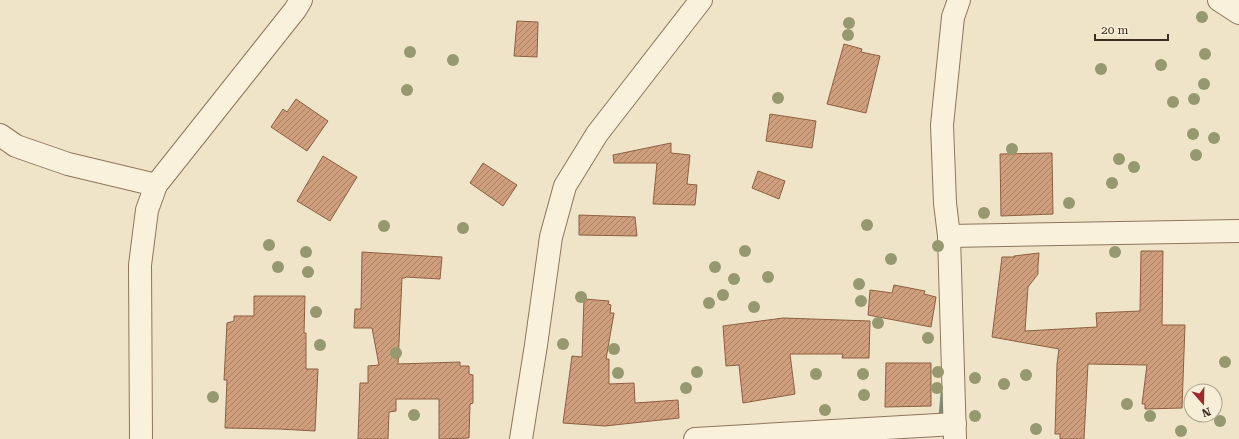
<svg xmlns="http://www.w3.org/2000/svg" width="1239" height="439" viewBox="0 0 1239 439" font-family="'Roboto Serif',serif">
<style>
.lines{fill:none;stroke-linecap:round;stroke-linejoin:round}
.stream{stroke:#6f938a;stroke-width:7}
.building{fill:url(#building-hatch);stroke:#8d5f41}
.street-casing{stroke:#8d765c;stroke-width:24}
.street{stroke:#faf1dc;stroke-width:22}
.tree{fill:#96986f}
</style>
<defs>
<pattern id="building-hatch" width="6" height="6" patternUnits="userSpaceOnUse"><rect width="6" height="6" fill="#cf9f7d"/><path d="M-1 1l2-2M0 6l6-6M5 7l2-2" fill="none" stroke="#a98266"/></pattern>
</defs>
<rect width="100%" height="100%" fill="#f0e4c8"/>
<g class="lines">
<path class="stream" d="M 943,421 L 942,416 L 944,394"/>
</g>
<g class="building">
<path d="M 517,21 L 538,22 L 537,57 L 514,56 Z"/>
<path d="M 844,44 L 862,49 L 861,52 L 880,56 L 866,113 L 827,104 Z"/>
<path d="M 296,99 L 328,121 L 307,151 L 271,127 L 283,109 L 287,112 Z"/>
<path d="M 770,114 L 816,121 L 812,148 L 766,141 Z"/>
<path d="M 671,143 L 671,153 L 690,155 L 687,184 L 697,185 L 695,205 L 653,204 L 657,163 L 614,163 L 613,155 Z"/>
<path d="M 1052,153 L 1053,214 L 1001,216 L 1000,154 Z"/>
<path d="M 323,156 L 357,177 L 330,221 L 297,201 Z"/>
<path d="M 483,163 L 517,185 L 503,206 L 470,183 Z"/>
<path d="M 758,171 L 785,181 L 779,199 L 752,188 Z"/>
<path d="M 579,215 L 635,217 L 637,236 L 579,235 Z"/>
<path d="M 1141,251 L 1163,251 L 1162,325 L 1185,325 L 1182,408 L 1145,409 L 1145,404 L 1142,404 L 1147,365 L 1088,364 L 1084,439 L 1060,439 L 1060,434 L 1055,434 L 1057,364 L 1059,349 L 992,337 L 1002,257 L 1014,257 L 1014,256 L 1039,253 L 1038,266 L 1038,274 L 1028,287 L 1025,331 L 1097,327 L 1096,313 L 1140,311 Z"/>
<path d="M 362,252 L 442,257 L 440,279 L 406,277 L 405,278 L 402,278 L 398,364 L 460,362 L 460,366 L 469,366 L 469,374 L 473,375 L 473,403 L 470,404 L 469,438 L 439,439 L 439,399 L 396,399 L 396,411 L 389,412 L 388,439 L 358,439 L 360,383 L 368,383 L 368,366 L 379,365 L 372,328 L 354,328 L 355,309 L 361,309 Z"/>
<path d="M 894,285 L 925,291 L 924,294 L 936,297 L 931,327 L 868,315 L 870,290 L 892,293 Z"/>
<path d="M 254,296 L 305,296 L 304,333 L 306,333 L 306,369 L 318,369 L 315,431 L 279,429 L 225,428 L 227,380 L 224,380 L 227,323 L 234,321 L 234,316 L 254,316 Z"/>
<path d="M 584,299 L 609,301 L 608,304 L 611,305 L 610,313 L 614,313 L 606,359 L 609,359 L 609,384 L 634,383 L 635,403 L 678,400 L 679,418 L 605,426 L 563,423 L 572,356 L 582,357 Z"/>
<path d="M 783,318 L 870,321 L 869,358 L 842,358 L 843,354 L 790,354 L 795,394 L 743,403 L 739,365 L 726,366 L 723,326 Z"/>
<path d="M 886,363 L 931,363 L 931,406 L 885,407 Z"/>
</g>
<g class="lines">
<defs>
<g id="street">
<path d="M 1219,0 L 1239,13"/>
<path d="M 0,135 L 16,146 L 68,164 L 156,185"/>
<path d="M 949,236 L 1239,231"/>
<path d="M 141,439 L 140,265 L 147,210 L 156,185 L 295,10 L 301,0"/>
<path d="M 521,439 L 536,345 L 551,237 L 565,186 L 597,134 L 701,0"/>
<path d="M 695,439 L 955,424"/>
<path d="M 955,439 L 949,236 L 945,203 L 942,125 L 953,17 L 959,0"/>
</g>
</defs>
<use href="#street" class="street-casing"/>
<use href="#street" class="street"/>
</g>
<g class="tree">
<circle cx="1202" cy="17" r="6"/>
<circle cx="849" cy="23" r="6"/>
<circle cx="848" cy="35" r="6"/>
<circle cx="410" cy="52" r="6"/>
<circle cx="1205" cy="54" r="6"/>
<circle cx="453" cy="60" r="6"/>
<circle cx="1161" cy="65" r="6"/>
<circle cx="1101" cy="69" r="6"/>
<circle cx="1204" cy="84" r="6"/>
<circle cx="407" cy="90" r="6"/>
<circle cx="778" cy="98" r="6"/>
<circle cx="1194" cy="99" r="6"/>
<circle cx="1173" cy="102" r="6"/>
<circle cx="1193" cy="134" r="6"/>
<circle cx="1214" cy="138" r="6"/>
<circle cx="1012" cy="149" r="6"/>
<circle cx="1196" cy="155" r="6"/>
<circle cx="1119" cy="159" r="6"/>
<circle cx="1134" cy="167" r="6"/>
<circle cx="1112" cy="183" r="6"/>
<circle cx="1069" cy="203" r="6"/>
<circle cx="984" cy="213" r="6"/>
<circle cx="867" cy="225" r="6"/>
<circle cx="384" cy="226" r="6"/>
<circle cx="463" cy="228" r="6"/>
<circle cx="269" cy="245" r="6"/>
<circle cx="938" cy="246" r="6"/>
<circle cx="745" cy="251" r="6"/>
<circle cx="306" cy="252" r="6"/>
<circle cx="1115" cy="252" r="6"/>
<circle cx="891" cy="259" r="6"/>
<circle cx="278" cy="267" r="6"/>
<circle cx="715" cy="267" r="6"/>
<circle cx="308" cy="272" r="6"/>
<circle cx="768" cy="277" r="6"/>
<circle cx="734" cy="279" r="6"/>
<circle cx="859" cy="284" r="6"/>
<circle cx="723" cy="295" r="6"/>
<circle cx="581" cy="297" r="6"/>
<circle cx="861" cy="301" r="6"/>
<circle cx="709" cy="303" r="6"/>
<circle cx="754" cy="307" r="6"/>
<circle cx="316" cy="312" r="6"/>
<circle cx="878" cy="323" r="6"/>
<circle cx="928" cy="338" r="6"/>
<circle cx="563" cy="344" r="6"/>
<circle cx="320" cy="345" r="6"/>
<circle cx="614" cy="349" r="6"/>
<circle cx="396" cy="353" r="6"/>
<circle cx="1225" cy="362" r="6"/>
<circle cx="697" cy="372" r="6"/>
<circle cx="938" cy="372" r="6"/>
<circle cx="618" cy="373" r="6"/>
<circle cx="816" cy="374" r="6"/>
<circle cx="863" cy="374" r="6"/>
<circle cx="1026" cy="375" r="6"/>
<circle cx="975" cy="378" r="6"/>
<circle cx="1004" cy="384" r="6"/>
<circle cx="686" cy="388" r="6"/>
<circle cx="937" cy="388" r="6"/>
<circle cx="864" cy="395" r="6"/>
<circle cx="213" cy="397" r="6"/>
<circle cx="1127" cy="404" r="6"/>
<circle cx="825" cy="410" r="6"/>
<circle cx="414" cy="415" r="6"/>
<circle cx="975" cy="416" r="6"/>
<circle cx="1150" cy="416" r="6"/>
<circle cx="1220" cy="421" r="6"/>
<circle cx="1036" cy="429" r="6"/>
<circle cx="1181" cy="431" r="6"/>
</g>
<g transform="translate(1203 403) rotate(160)"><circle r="19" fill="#f7eed8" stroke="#ada18e"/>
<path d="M0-3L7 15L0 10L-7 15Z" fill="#9e2a2b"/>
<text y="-6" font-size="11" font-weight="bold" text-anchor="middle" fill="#3d2e20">N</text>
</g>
<path d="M1095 34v6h73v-6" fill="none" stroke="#3d2e20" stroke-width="2"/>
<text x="1101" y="34" font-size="12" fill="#3d2e20" stroke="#f7eed8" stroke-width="3" paint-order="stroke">20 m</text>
</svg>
